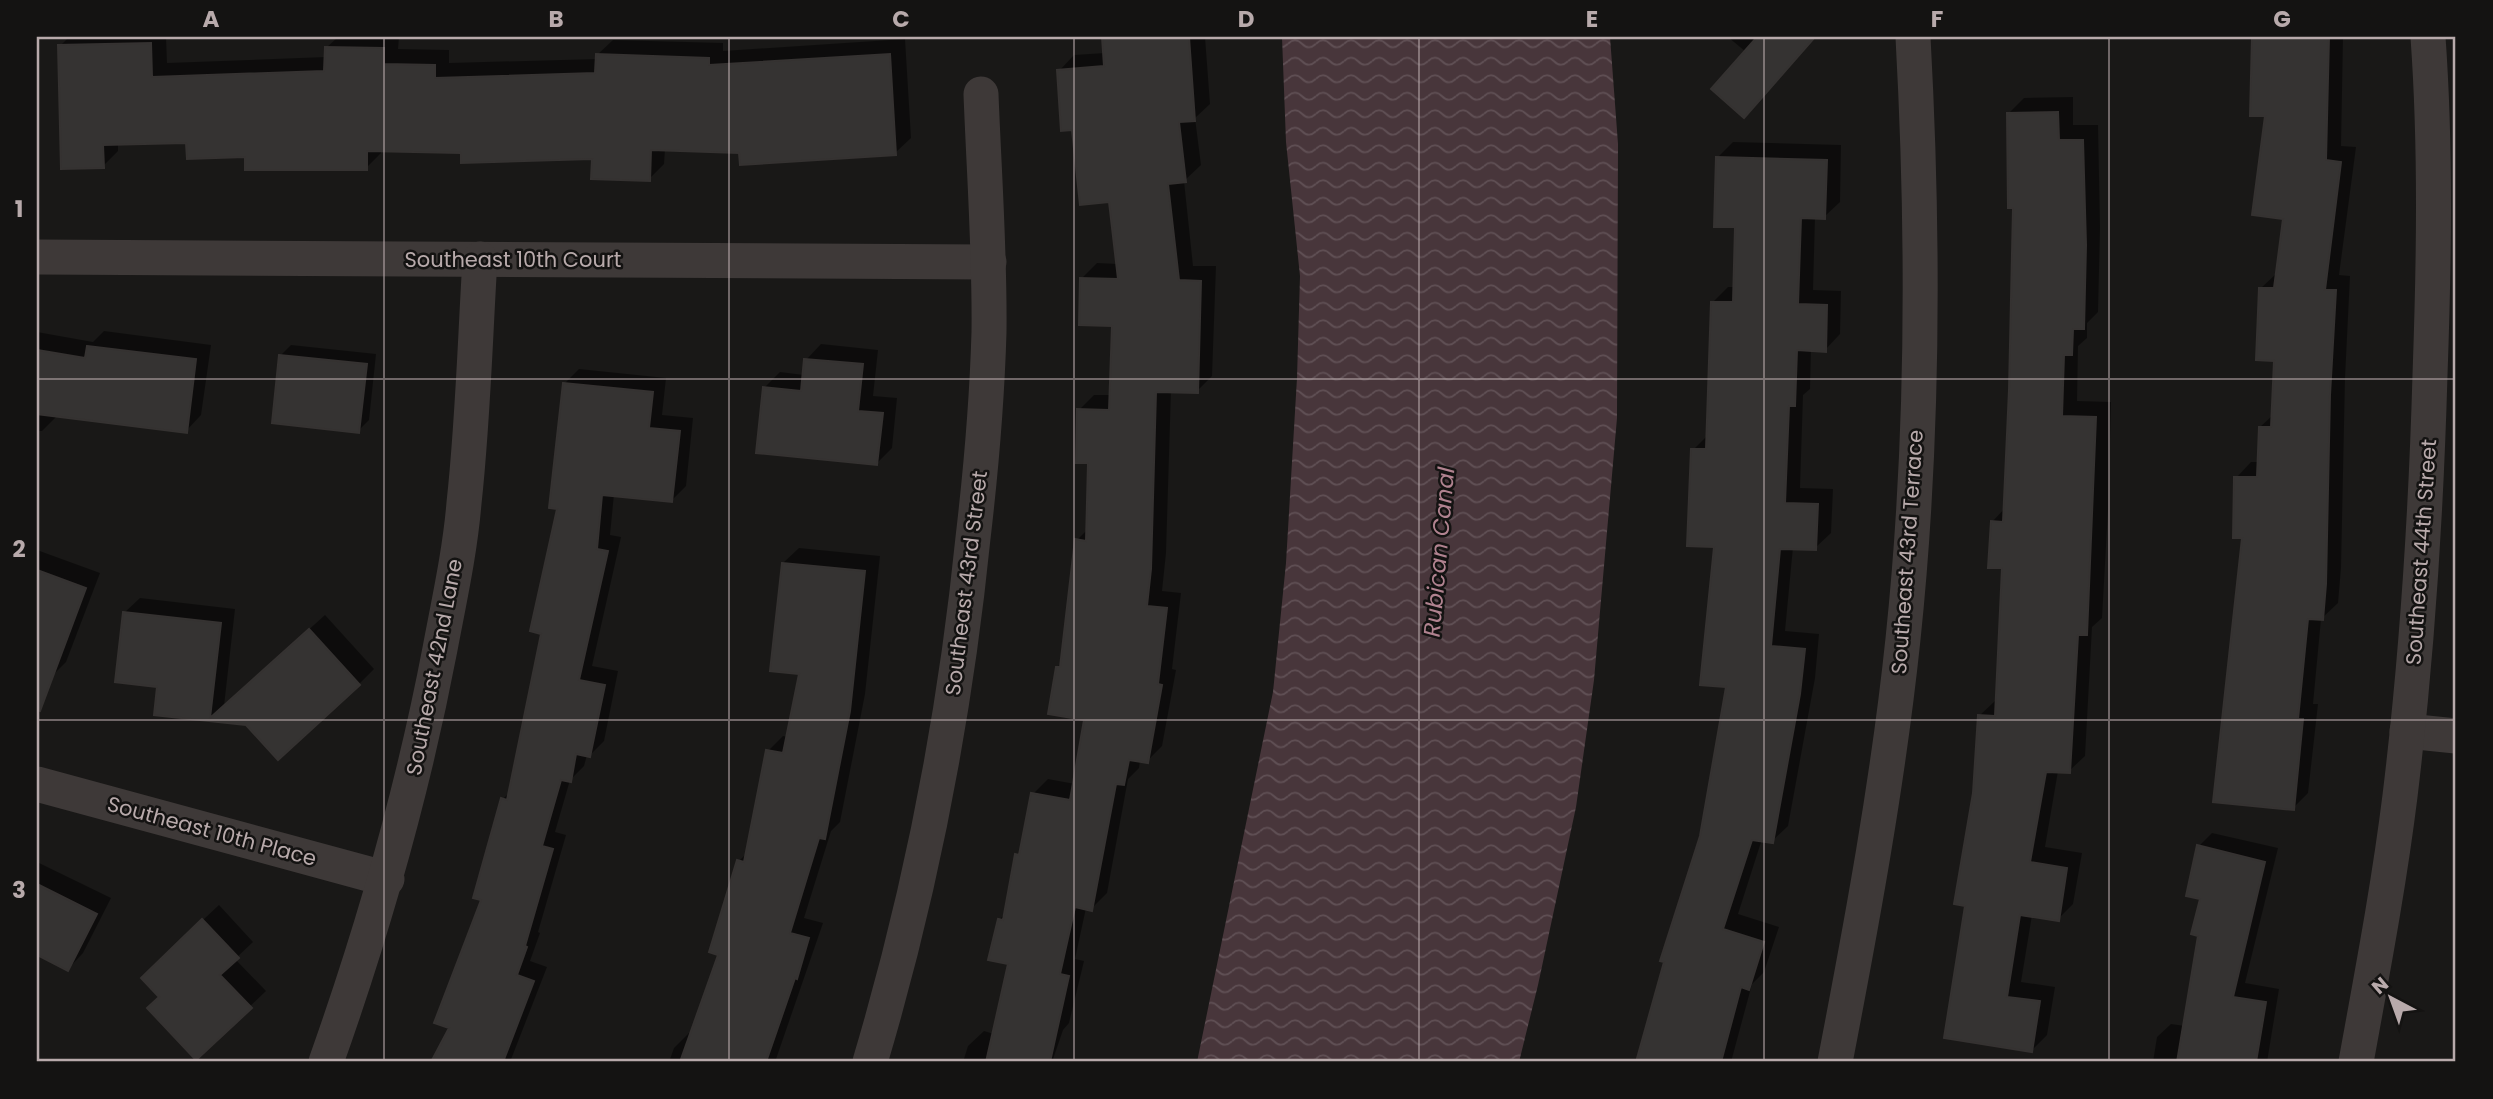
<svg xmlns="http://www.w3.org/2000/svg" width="2493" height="1099" viewBox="0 0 2493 1099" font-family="Poppins,sans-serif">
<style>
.water{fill:url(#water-waves)}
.shadow{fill:#0007}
.building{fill:#353332;stroke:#353231;stroke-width:2}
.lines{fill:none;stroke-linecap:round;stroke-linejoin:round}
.minor{stroke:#3e3938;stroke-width:35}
.grid{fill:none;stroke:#b8aaab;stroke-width:2;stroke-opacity:0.55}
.labels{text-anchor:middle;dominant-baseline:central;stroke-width:5;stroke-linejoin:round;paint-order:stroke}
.street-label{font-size:21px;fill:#b8aaab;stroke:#141312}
.water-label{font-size:23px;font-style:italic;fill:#b18390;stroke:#141312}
.neatline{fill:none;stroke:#b8aaab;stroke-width:2.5}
.grid-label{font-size:23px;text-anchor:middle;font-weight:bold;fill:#b8aaab}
</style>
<defs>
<pattern id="water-waves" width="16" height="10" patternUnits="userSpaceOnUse" patternTransform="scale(1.75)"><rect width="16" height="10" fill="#48363b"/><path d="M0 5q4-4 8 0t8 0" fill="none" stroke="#605055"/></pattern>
</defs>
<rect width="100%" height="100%" fill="#191817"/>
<path class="water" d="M 1282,37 L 1610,37 L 1618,144 L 1617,418 L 1594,680 L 1576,807 L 1538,985 L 1519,1062 L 1197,1062 L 1273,692 L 1286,563 L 1297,378 L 1300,276 L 1286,142 Z"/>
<g class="shadow">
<path d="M 69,37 L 166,37 L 167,63 L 326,57 L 326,48 L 338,37 L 399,37 L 398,49 L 449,50 L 449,63 L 597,59 L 597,55 L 613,40 L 723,43 L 723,51 L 905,39 L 911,138 L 895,153 L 665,149 L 664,164 L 649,179 L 594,158 L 381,150 L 381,153 L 366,168 L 247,155 L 188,141 L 118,143 L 118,151 L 103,166 L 60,46 Z"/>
<path d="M 1103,37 L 1205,37 L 1210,104 L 1195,118 L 1201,165 L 1184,181 L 1193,266 L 1216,266 L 1212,376 L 1197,391 L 1171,390 L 1166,553 L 1162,591 L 1181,593 L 1172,669 L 1176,670 L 1162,746 L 1147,761 L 1140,760 L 1139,768 L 1128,779 L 1107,893 L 1091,909 L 1086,908 L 1075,959 L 1084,961 L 1069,1023 L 1063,1030 L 1052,1062 L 963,1062 L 968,1046 L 984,1031 L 994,1034 L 1010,963 L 999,920 L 1006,913 L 1017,855 L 1021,851 L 1033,794 L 1048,779 L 1075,784 L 1086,718 L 1057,667 L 1063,662 L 1077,540 L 1088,529 L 1090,462 L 1079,410 L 1094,395 L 1111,395 L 1114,324 L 1082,278 L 1097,263 L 1118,264 L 1111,200 L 1074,129 L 1059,71 L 1074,55 L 1105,53 Z"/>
<path d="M 1728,37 L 1814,37 L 1759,100 L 1746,52 Z"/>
<path d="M 2253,37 L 2343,37 L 2341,146 L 2356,147 L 2339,275 L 2350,276 L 2345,378 L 2341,568 L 2338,603 L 2321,619 L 2313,704 L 2318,704 L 2308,793 L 2293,808 L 2236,478 L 2251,462 L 2259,462 L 2260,427 L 2273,415 L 2276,359 L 2261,288 L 2277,273 L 2285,217 L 2267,114 L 2252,114 Z"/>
<path d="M 2073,97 L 2073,125 L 2098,125 L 2100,228 L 2098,312 L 2087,323 L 2087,338 L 2078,346 L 2077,401 L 2111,402 L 2108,510 L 2102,618 L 2092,627 L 2085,756 L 2069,771 L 2058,771 L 2045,847 L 2082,853 L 2073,904 L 2058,919 L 2032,915 L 2021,982 L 2055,987 L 2047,1035 L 2032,1050 L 1946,1037 L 1967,905 L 1979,716 L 1995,701 L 1998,701 L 2004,567 L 1992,522 L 2005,508 L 2015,206 L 2008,114 L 2024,98 Z"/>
<path d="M 1733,142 L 1841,145 L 1840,202 L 1824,217 L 1815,217 L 1813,290 L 1841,291 L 1840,334 L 1825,350 L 1811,349 L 1810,389 L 1803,395 L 1800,488 L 1833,489 L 1831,533 L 1815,548 L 1793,547 L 1785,631 L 1819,634 L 1815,678 L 1788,826 L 1772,841 L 1762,839 L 1738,914 L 1779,927 L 1764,972 L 1752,984 L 1731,1062 L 1638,1062 L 1702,837 L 1728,686 L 1716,545 L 1693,450 L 1709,434 L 1712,303 L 1728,287 L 1735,287 L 1737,226 L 1718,157 Z"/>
<path d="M 104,331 L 211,345 L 201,415 L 186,431 L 58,415 L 42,431 L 37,431 L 37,332 L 93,342 Z"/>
<path d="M 821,344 L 878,350 L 873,396 L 897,398 L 892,448 L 877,463 L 764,388 L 780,372 L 804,375 L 806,360 Z"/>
<path d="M 291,345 L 376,354 L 369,420 L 358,431 L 281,355 Z"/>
<path d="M 579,369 L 666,378 L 662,415 L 693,418 L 686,486 L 672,500 L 614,494 L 610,535 L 621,537 L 592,666 L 618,671 L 604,741 L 590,755 L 587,755 L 584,766 L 570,780 L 555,832 L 566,835 L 538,932 L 540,933 L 530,961 L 547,967 L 510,1062 L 433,1062 L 451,1027 L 483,899 L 503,799 L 510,792 L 543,633 L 559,507 L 565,383 Z"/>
<path d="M 799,548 L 880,556 L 865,694 L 840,822 L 831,831 L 804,918 L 823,923 L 775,1062 L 669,1062 L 674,1048 L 689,1033 L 692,1034 L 720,953 L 739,861 L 747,853 L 768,751 L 783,736 L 788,737 L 801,672 L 783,563 Z"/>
<path d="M 37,550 L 100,573 L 66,662 L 51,677 L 37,672 Z"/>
<path d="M 140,598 L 235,609 L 224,706 L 325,615 L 374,669 L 359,684 L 246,723 L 156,713 L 159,685 L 124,613 Z"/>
<path d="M 2212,833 L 2278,848 L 2245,983 L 2279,989 L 2267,1062 L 2153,1062 L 2157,1037 L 2171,1024 L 2185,1026 L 2200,935 L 2202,898 L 2199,846 Z"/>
<path d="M 37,862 L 111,898 L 83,953 L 68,969 L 37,953 Z"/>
<path d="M 219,905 L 253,942 L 235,959 L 266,991 L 196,1058 L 161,997 L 158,962 Z"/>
</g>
<g class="building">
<path d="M 1102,37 L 1189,37 L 1195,121 L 1179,122 L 1186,182 L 1168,184 L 1179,280 L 1201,281 L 1198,393 L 1156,392 L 1151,569 L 1147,606 L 1167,608 L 1158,684 L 1162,685 L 1148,763 L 1129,760 L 1124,785 L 1116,784 L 1092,911 L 1075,907 L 1060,974 L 1069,976 L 1050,1062 L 986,1062 L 1008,964 L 988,960 L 998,919 L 1003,920 L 1015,854 L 1019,855 L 1031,793 L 1070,800 L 1084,720 L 1048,714 L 1056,667 L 1060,667 L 1075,539 L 1086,541 L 1088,463 L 1076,463 L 1077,409 L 1109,410 L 1112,326 L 1079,325 L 1080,278 L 1118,279 L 1109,202 L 1080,205 L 1072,130 L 1061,131 L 1057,70 L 1104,66 Z"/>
<path d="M 1757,37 L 1815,37 L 1744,118 L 1711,89 Z"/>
<path d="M 2252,37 L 2329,37 L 2326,160 L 2341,162 L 2325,290 L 2336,290 L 2330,395 L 2326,584 L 2323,620 L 2308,619 L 2298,719 L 2303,719 L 2294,810 L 2213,802 L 2242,538 L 2233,538 L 2234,477 L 2257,477 L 2259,427 L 2271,427 L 2274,361 L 2256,360 L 2259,288 L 2274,288 L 2283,219 L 2252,215 L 2265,116 L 2250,116 Z"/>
<path d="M 151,43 L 152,77 L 324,71 L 325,47 L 384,48 L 384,64 L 435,65 L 435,78 L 595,73 L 596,54 L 709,58 L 709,65 L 890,54 L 896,155 L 740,165 L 739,153 L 651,150 L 650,181 L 591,179 L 592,159 L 461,163 L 461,153 L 367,151 L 367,170 L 245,170 L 245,157 L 187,159 L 186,143 L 103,145 L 104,168 L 61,169 L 58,45 Z"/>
<path d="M 2058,112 L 2059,140 L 2083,140 L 2086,245 L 2084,329 L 2073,329 L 2072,355 L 2064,355 L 2062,416 L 2096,417 L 2087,635 L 2078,635 L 2070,773 L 2046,772 L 2030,862 L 2067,868 L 2059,921 L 2020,915 L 2007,997 L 2040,1001 L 2032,1052 L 1944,1038 L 1965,906 L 1954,904 L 1973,793 L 1978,715 L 1995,716 L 2002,568 L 1988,568 L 1991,521 L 2003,522 L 2009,390 L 2013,208 L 2008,208 L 2007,113 Z"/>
<path d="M 1716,157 L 1827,160 L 1825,219 L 1801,218 L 1798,304 L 1827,305 L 1826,352 L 1797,350 L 1795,406 L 1789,406 L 1785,503 L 1818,504 L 1816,550 L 1780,549 L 1771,646 L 1805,649 L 1800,694 L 1773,843 L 1752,840 L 1723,929 L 1764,942 L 1749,990 L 1741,987 L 1721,1062 L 1636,1062 L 1664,962 L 1660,961 L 1700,836 L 1726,687 L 1700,685 L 1714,547 L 1687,546 L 1691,449 L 1706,449 L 1711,302 L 1733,302 L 1735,227 L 1714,227 Z"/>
<path d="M 87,346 L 196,359 L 187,433 L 37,414 L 37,350 L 85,358 Z"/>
<path d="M 279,355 L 367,364 L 359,433 L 272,423 Z"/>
<path d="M 804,359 L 863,364 L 858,411 L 883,413 L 877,465 L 756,453 L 763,387 L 801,391 Z"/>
<path d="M 563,383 L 653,392 L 649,428 L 680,431 L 672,502 L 602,495 L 597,549 L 608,551 L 579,680 L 605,685 L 590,757 L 576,754 L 571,782 L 561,780 L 542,846 L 553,849 L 525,946 L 527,947 L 517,975 L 534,981 L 503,1062 L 431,1062 L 449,1028 L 434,1023 L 481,900 L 473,898 L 501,798 L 507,800 L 541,634 L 530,631 L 557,509 L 549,508 Z"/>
<path d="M 782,563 L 865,571 L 850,711 L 825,839 L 819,838 L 790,933 L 809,938 L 797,979 L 795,978 L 766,1062 L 680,1062 L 718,955 L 709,952 L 737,860 L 744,862 L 766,750 L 783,753 L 799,674 L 770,671 Z"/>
<path d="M 37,570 L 86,588 L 40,711 L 37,710 Z"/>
<path d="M 123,612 L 221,623 L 210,718 L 309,629 L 360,685 L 278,760 L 246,725 L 154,715 L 157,687 L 115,682 Z"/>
<path d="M 2197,845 L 2265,862 L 2233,997 L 2266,1002 L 2256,1062 L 2177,1062 L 2198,936 L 2191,934 L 2200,899 L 2186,896 Z"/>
<path d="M 37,884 L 97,914 L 68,971 L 37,955 Z"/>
<path d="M 202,919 L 239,958 L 220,975 L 252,1008 L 196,1060 L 147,1008 L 159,997 L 141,978 Z"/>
</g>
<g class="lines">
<g class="minor">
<path d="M 37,257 L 989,262"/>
<path d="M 2407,731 L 2456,736"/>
<path d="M 37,784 L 387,879"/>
<path d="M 326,1062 C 374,927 413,790 440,649 C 449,601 460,552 464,503 C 473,422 475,340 480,259"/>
<path d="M 870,1062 C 921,891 955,716 973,538 C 981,470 987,401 989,332 C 990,252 984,173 981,94"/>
<path d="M 1835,1062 C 1862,922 1888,782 1903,639 C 1924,439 1924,237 1913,37"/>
<path d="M 2356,1062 C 2372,974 2389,885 2400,796 C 2417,656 2426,516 2430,375 C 2434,263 2436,149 2428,37"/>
</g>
</g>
<path class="grid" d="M 384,37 L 384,1062M 729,37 L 729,1062M 1074,37 L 1074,1062M 1419,37 L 1419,1062M 1764,37 L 1764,1062M 2109,37 L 2109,1062M 37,379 L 2456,379M 37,720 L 2456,720"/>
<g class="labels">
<g class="street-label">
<text x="513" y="259">Southeast 10th Court</text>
<text transform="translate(1907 552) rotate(-86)">Southeast 43rd Terrace</text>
<text transform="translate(2421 552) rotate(-86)">Southeast 44th Street</text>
<text transform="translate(966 583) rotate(-83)">Southeast 43rd Street</text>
<text transform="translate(434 667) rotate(-79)">Southeast 42nd Lane</text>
<text transform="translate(212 831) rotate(15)">Southeast 10th Place</text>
</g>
<g class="water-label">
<text transform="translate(1439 552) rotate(-85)">Rubican Canal</text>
</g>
</g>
<rect width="2493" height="1099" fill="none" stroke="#141312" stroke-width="77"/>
<g transform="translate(2391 998) rotate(319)" stroke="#141312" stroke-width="5" paint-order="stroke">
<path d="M0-5L12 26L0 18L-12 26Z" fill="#b8aaab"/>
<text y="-10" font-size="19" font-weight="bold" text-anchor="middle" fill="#b8aaab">N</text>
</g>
<rect x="38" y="38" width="2416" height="1022" class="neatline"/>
<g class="grid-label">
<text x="211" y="27">A</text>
<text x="556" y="27">B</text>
<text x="901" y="27">C</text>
<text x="1246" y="27">D</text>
<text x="1592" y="27">E</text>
<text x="1937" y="27">F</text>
<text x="2282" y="27">G</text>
<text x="19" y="217">1</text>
<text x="19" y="557">2</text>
<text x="19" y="898">3</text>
</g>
</svg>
